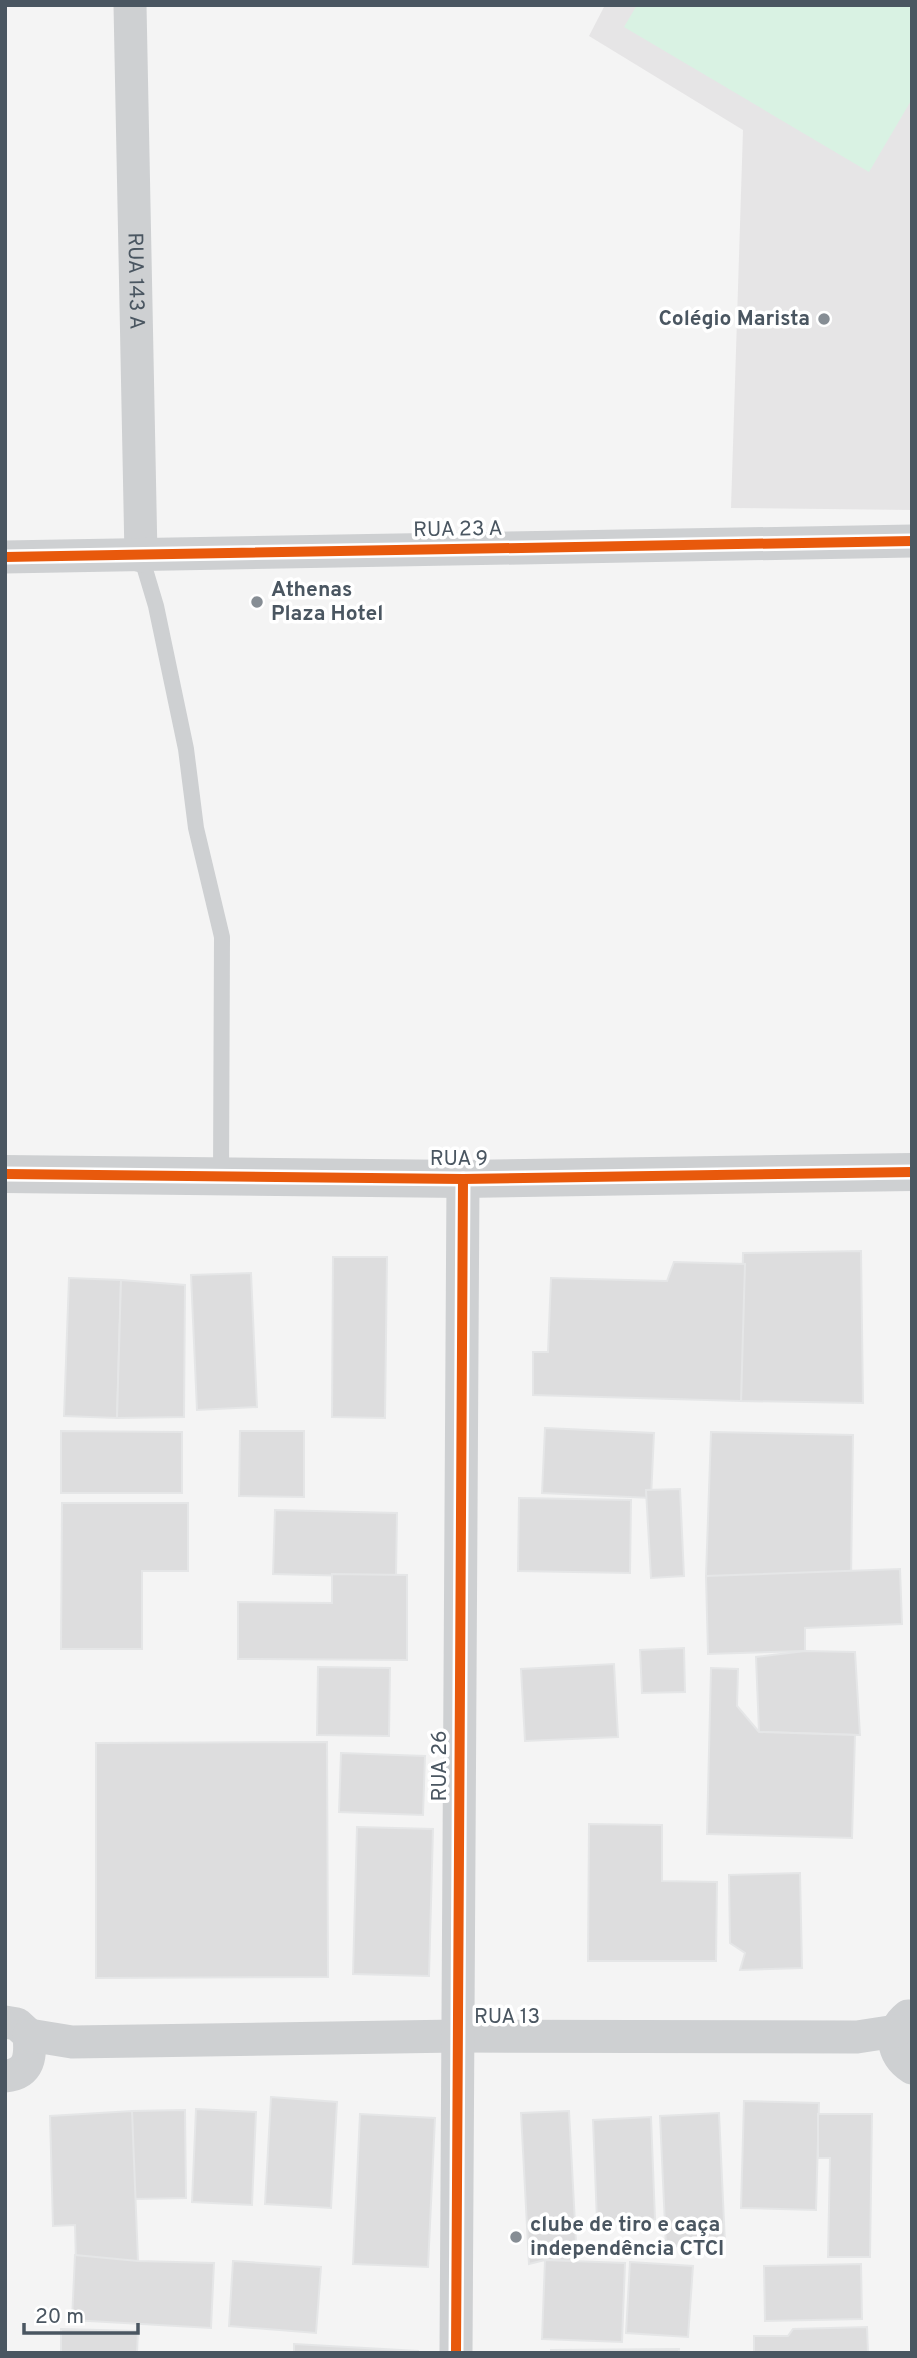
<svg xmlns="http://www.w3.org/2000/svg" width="917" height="2358" viewBox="0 0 917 2358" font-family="Overpass,sans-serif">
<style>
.education{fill:#e6e5e6}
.green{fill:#d9f2e3}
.building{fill:#ddddde;stroke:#e5e6e7;stroke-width:2}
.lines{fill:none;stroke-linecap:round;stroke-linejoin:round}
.service{stroke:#ced0d2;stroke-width:16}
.minor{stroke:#ced0d2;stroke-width:33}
.tertiary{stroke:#ced0d2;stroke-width:38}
.cycleway-casing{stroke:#fff;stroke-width:15}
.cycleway{stroke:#e8590c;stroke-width:10}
.poi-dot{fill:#868d94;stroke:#fff;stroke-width:2.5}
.labels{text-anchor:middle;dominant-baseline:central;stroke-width:7;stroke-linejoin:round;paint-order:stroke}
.street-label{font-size:21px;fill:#4a5661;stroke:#fff}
.poi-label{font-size:21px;font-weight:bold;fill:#4a5661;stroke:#fff;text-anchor:start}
</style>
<rect width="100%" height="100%" fill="#f4f4f4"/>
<path class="education" d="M 605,5 L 912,5 L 912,510 L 731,508 L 743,130 L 589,36 Z"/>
<path class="green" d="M 637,5 L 912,5 L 912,99 L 869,172 L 624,27 Z"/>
<g class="building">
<path d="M 861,1251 L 863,1403 L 741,1401 L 743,1253 Z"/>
<path d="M 333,1257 L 387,1257 L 385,1418 L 332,1417 Z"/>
<path d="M 674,1262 L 745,1264 L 741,1401 L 533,1395 L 533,1352 L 548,1352 L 551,1278 L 667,1281 Z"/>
<path d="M 251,1273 L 257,1407 L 197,1410 L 191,1275 Z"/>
<path d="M 69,1278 L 121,1280 L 117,1418 L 64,1416 Z"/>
<path d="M 121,1280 L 185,1285 L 184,1417 L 117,1418 Z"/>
<path d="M 545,1428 L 654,1433 L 651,1498 L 542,1493 Z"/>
<path d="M 61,1431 L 182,1432 L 182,1493 L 61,1493 Z"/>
<path d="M 240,1431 L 304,1431 L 304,1497 L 239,1496 Z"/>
<path d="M 711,1432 L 853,1435 L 851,1581 L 706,1576 Z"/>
<path d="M 680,1489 L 684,1576 L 651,1578 L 646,1490 Z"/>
<path d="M 519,1498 L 631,1500 L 630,1573 L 518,1571 Z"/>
<path d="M 62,1503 L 188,1503 L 188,1571 L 142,1571 L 142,1649 L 61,1649 Z"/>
<path d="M 275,1510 L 397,1513 L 396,1577 L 273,1574 Z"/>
<path d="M 900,1569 L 902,1624 L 805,1628 L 805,1651 L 708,1654 L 706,1576 Z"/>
<path d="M 332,1574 L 407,1575 L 407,1660 L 238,1659 L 238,1602 L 332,1603 Z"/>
<path d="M 684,1648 L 685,1692 L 642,1693 L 640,1650 Z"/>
<path d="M 805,1651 L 855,1652 L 860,1735 L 759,1732 L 756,1657 Z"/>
<path d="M 614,1664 L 618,1737 L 525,1741 L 521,1669 Z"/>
<path d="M 318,1667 L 390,1668 L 389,1736 L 317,1735 Z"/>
<path d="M 711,1668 L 738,1669 L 737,1706 L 759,1732 L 855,1735 L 852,1838 L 707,1834 Z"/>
<path d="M 327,1742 L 328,1977 L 96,1978 L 96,1743 Z"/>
<path d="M 341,1753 L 425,1756 L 423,1815 L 339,1812 Z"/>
<path d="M 589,1824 L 662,1825 L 662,1881 L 717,1882 L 716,1961 L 588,1961 Z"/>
<path d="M 357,1827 L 433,1829 L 429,1976 L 353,1974 Z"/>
<path d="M 800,1873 L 802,1968 L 740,1970 L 745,1953 L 730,1943 L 729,1875 Z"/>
<path d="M 271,2097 L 337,2102 L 331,2208 L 265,2204 Z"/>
<path d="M 744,2101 L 819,2103 L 816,2210 L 741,2208 Z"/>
<path d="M 196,2109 L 256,2112 L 252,2205 L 192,2202 Z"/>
<path d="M 185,2110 L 186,2198 L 133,2199 L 132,2111 Z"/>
<path d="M 132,2111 L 138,2261 L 76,2264 L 75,2225 L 53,2226 L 50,2116 Z"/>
<path d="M 569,2111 L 577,2261 L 545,2260 L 529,2264 L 521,2113 Z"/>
<path d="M 719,2113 L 725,2244 L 666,2247 L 660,2116 Z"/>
<path d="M 360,2114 L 435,2118 L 428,2267 L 353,2264 Z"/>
<path d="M 818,2114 L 872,2114 L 870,2257 L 828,2257 L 830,2158 L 818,2158 Z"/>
<path d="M 651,2117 L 655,2219 L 597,2221 L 593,2120 Z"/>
<path d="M 75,2255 L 138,2261 L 214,2263 L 211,2328 L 72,2320 Z"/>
<path d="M 545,2260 L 625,2263 L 622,2342 L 542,2339 Z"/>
<path d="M 233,2261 L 321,2267 L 316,2333 L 229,2326 Z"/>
<path d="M 630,2262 L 693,2266 L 688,2337 L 626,2333 Z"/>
<path d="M 861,2264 L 862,2319 L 765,2321 L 764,2266 Z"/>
<path d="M 867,2327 L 868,2353 L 754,2353 L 754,2336 L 788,2336 L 793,2329 Z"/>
<path d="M 61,2329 L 138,2331 L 137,2353 L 61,2353 Z"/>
<path d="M 294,2344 L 418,2351 L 418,2353 L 294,2353 Z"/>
<path d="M 679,2349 L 679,2353 L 551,2353 L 551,2350 Z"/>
</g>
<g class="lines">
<path class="service" d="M 141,556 L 156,606 L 186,749 L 196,828 L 222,937 L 221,1176"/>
<g class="minor">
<path id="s1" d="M 130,5 L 141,556"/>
<path d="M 5,557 L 912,541"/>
<path d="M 908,2016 C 889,2031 891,2055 912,2068"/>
<path d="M 5,2022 L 17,2024 L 29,2035 C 31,2056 30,2074 5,2076"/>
<path d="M 29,2035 L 72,2042 L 457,2036 L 857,2037 L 896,2031"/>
<path d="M 456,2353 L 463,1179"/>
</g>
<path class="tertiary" d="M 5,1174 L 463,1179 L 912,1172"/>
<defs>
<g id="cycleway">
<path d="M 5,557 L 912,541"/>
<path d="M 5,1174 L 463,1179 L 912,1172"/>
<path d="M 456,2353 L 463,1179"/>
</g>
</defs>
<use href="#cycleway" class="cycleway-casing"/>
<use href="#cycleway" class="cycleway"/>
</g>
<g class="poi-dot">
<circle cx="824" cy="319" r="7"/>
<circle cx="257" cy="602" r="7"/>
<circle cx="516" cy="2237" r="7"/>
</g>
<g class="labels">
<g class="street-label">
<text stroke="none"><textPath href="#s1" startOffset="276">RUA 143 A</textPath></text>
<text transform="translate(458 530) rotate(-1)">RUA 23 A</text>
<text x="459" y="1159">RUA 9</text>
<text transform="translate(440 1766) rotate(-90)">RUA 26</text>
<text x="507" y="2017">RUA 13</text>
</g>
<g class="poi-label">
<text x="810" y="319" text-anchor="end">Colégio Marista</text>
<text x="271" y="590">Athenas<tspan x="271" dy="24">Plaza Hotel</tspan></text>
<text x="530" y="2225">clube de tiro e caça<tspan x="530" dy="24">independência CTCI</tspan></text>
</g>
</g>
<rect width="917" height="2358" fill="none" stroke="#4a5661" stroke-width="14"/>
<path d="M24 2323v10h114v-10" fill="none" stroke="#4a5661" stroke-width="3.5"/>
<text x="35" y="2323" font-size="21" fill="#4a5661" stroke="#ffffff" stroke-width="5" paint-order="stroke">20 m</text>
</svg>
